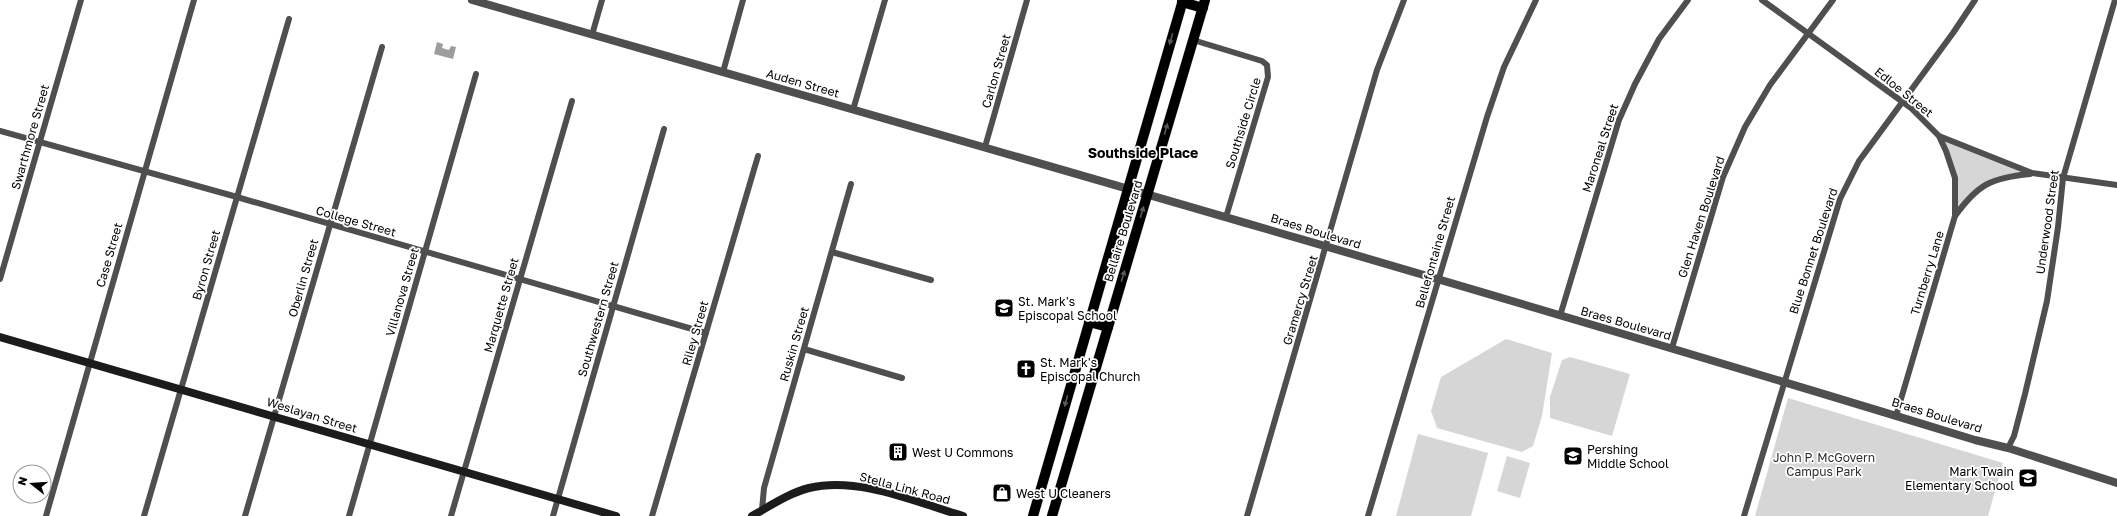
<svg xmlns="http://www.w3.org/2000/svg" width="2117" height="516" viewBox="0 0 2117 516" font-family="'Golos Text',sans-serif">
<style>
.green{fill:#d6d6d6}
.water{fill:#9d9d9d}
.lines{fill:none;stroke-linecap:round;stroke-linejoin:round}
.primary-casing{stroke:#dbdbdb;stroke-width:11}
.minor{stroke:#4f4f4f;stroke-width:6}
.tertiary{stroke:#4f4f4f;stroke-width:8}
.secondary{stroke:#1c1c1c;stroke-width:8}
.primary{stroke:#000;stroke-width:10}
.oneway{fill:#595959}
.labels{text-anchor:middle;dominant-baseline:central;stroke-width:3.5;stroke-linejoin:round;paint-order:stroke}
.street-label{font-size:12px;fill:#000;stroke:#fff}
.poi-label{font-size:12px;fill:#000;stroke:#fff;text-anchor:start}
.park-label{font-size:12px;fill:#2d2d2d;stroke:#fff}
.quarter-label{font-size:14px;font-weight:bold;fill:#000;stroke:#fff}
</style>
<rect width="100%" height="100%" fill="#fff"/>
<g class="green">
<path d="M 1939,136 L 2032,173 L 1985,185 L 1955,216 L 1955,178 Z"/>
<path d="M 1506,339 L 1552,353 L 1542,416 L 1533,446 L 1522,452 L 1437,428 L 1431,411 L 1441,377 Z"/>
<path d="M 1570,357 L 1630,374 L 1612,436 L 1550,418 L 1550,397 L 1562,360 Z"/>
<path d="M 1788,398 L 2003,463 L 1988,516 L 1755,516 Z"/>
<path d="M 1418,434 L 1488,453 L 1471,516 L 1396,516 Z"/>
<path d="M 1507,456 L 1530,463 L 1520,498 L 1497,491 Z"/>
</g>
<path class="water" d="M 437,42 L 443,44 L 442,48 L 449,50 L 451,46 L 456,47 L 453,59 L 434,54 Z"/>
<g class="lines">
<defs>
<g id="primary">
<path d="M 1182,2 L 1203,8"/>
<path d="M 1089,322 L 1108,327"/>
<path d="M 1033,516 L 1183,0"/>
<path d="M 1052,516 L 1205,0"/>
</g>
</defs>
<use href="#primary" class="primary-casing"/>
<g class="minor">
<path d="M 1762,0 L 1911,108 L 1939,136 L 2032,173 L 2117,185"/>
<path d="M 592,35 L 602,0"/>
<path d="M 1193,40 L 1262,61 L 1267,65 L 1268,77 L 1226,217"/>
<path d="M 723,72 L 743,0"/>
<path d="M 853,110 L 885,0"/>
<path d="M 0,131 L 237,197 L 706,333"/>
<path d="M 985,147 L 1027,0"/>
<path d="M 1955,216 C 1978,184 1991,178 2030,174"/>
<path d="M 832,252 L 931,280"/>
<path d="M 0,279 L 81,0"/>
<path d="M 1560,316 L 1619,120 L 1635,84 L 1659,39 L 1688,0"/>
<path d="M 1672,348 L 1723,177 L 1745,127 L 1770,85 L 1833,0"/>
<path d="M 804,349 L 902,378"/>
<path d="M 1896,416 L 1955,216 L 1955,178 L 1946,151 L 1939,136"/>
<path d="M 2008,448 L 2014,436 L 2025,394 L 2047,301 L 2058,227 L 2063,178 L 2115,0"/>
<path d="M 762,510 L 764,488 L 851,184"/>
<path d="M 46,516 L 194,0"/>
<path d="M 144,516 L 289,19"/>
<path d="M 245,516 L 382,47"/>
<path d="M 349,516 L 476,74"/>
<path d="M 451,516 L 572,101"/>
<path d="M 553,516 L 664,129"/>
<path d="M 652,516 L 758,156"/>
<path d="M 1247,516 L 1377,70 L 1404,0"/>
<path d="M 1368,516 L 1487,117 L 1504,67 L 1536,0"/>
<path d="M 1744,516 L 1840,199 L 1859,161 L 1953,33 L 1975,0"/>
</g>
<path class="tertiary" d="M 472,0 C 973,144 1475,287 1975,440 L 2008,448 L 2117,483"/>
<g class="secondary">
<path d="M 0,337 L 616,516"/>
<path d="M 752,516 C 770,506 789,493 809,488 C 858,476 916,502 963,516"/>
</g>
<use href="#primary" class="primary"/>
</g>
<defs><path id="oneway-solid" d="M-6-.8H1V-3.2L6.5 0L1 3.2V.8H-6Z"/></defs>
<g class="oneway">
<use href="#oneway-solid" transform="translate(1171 39) rotate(106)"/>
<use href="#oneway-solid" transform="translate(1166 129) rotate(-74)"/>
<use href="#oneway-solid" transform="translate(1142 212) rotate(-73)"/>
<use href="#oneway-solid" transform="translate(1123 276) rotate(-73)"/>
<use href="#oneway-solid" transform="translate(1066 401) rotate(106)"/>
</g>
<defs>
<symbol id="school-square" viewBox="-11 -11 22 22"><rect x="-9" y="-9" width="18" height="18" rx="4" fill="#000" stroke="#fff"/><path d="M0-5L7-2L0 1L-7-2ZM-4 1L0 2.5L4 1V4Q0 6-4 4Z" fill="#fff"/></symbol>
<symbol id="church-square" viewBox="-11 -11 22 22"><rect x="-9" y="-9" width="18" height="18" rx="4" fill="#000" stroke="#fff"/><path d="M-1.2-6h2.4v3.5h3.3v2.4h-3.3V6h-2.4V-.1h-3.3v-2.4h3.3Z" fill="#fff"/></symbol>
<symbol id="building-square" viewBox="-11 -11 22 22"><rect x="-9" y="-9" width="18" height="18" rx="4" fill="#000" stroke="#fff"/><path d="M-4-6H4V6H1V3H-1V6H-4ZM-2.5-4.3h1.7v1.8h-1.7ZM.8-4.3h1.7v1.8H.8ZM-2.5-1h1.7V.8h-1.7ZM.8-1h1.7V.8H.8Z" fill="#fff"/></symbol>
<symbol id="shop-square" viewBox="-11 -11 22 22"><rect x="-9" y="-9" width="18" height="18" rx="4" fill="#000" stroke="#fff"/><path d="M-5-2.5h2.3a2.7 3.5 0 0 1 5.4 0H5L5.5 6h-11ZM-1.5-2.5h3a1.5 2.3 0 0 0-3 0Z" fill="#fff"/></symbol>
</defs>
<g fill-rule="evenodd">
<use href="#school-square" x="993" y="297" width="22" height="22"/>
<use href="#church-square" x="1015" y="358" width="22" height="22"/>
<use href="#building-square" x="887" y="441" width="22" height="22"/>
<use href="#school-square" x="1562" y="445" width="22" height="22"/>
<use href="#school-square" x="2017" y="467" width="22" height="22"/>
<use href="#shop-square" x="991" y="482" width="22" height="22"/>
</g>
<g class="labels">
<g class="street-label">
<text transform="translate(996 71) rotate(-74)">Carlon Street</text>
<text transform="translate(803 83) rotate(16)">Auden Street</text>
<text transform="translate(1904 92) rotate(39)">Edloe Street</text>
<text transform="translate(1243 123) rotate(-73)">Southside Circle</text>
<text transform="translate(30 137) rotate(-74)">Swarthmore Street</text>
<text transform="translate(1600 148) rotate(-72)">Maroneal Street</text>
<text transform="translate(1701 217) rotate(-72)">Glen Haven Boulevard</text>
<text transform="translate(356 221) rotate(16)">College Street</text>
<text transform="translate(2047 222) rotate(-82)">Underwood Street</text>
<text transform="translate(1123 231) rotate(-73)">Bellaire Boulevard</text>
<text transform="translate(1316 231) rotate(17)">Braes Boulevard</text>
<text transform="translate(1813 251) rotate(-72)">Blue Bonnet Boulevard</text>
<text transform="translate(1435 252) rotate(-74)">Bellefontaine Street</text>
<text transform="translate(109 255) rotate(-74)">Case Street</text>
<text transform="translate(206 265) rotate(-74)">Byron Street</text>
<text transform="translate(1927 273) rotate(-73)">Turnberry Lane</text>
<text transform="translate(303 278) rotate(-74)">Oberlin Street</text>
<text transform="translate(402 292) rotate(-74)">Villanova Street</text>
<text transform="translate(1300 300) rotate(-73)">Gramercy Street</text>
<text transform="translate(501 305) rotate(-74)">Marquette Street</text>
<text transform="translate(598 319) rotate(-74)">Southwestern Street</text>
<text transform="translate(1626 323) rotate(16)">Braes Boulevard</text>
<text transform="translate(695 333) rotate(-74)">Riley Street</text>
<text transform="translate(794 344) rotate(-74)">Ruskin Street</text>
<text transform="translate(312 415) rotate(17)">Weslayan Street</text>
<text transform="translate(1937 415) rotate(17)">Braes Boulevard</text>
<text transform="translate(905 488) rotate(15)">Stella Link Road</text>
</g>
<g class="poi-label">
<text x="1018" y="301">St. Mark's<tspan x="1018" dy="14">Episcopal School</tspan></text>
<text x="1040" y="362">St. Mark's<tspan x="1040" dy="14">Episcopal Church</tspan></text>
<text x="1587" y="449">Pershing<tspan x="1587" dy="14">Middle School</tspan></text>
<text x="912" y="452">West U Commons</text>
<text x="2014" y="471" text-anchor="end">Mark Twain<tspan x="2014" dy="14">Elementary School</tspan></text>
<text x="1016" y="493">West U Cleaners</text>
</g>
<g class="park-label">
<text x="1824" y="457">John P. McGovern<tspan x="1824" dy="14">Campus Park</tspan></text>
</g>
<g class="quarter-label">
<text x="1143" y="152">Southside Place</text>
</g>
</g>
<g transform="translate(32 484) rotate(287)"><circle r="19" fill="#ffffff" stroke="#999999"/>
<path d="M0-3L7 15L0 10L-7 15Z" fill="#000000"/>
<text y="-6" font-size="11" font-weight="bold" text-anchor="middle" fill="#000000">N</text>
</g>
</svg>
